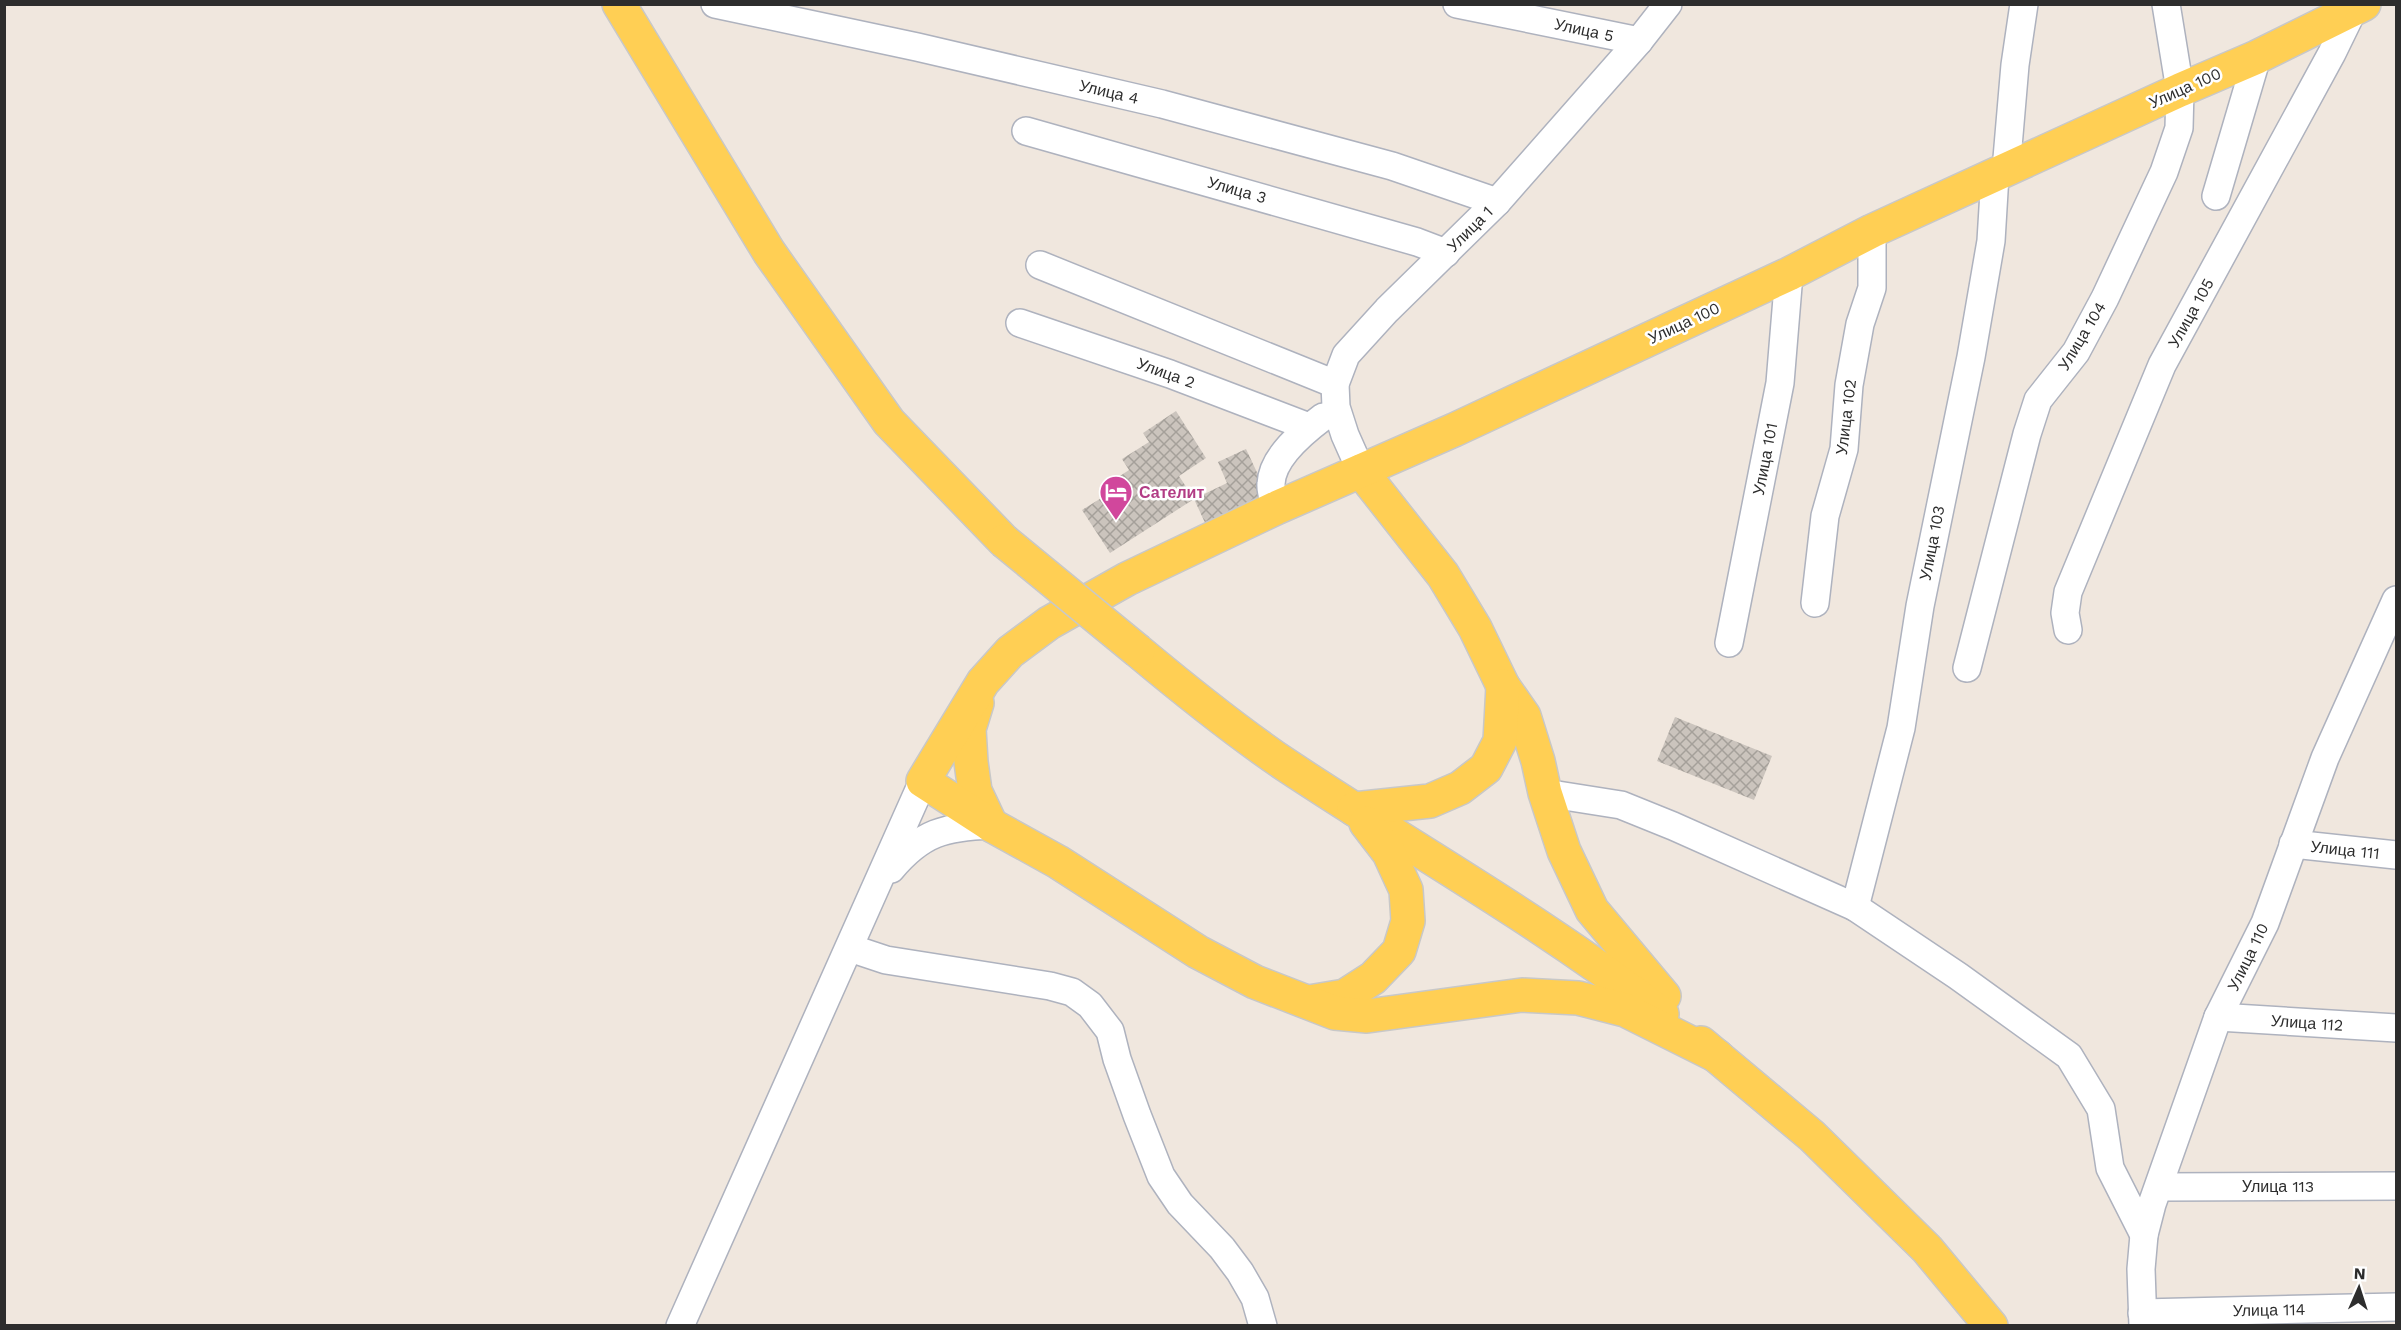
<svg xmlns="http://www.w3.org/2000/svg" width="2401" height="1330" viewBox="0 0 2401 1330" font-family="'Work Sans',sans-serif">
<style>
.building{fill:url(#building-cross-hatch)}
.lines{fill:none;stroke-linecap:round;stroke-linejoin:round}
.minor-casing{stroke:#aeb2be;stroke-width:30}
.major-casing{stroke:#c8c8c8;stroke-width:36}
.minor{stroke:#fff;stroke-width:27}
.major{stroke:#ffcf54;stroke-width:33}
.major-bridge-casing{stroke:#c8c8c8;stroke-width:36;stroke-linecap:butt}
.major-bridge{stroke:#ffcf54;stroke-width:33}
.labels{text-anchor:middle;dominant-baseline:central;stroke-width:5;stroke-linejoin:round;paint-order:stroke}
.street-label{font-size:16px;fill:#2d2d2d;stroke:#fff}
.hotel-label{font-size:16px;font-weight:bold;fill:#b23c85;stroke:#fff;text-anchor:start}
</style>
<defs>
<pattern id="building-cross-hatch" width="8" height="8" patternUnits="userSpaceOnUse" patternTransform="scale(1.5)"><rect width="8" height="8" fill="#cbc4bd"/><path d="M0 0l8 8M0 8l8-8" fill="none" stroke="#a5a09a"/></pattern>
</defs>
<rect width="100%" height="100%" fill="#f0e7de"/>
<g class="building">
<path d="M 1176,411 L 1206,458 L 1179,476 L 1194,499 L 1227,483 L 1218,462 L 1246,449 L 1269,498 L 1207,527 L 1194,499 L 1110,553 L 1082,510 L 1116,489 L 1111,482 L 1129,470 L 1122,459 L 1149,442 L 1143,433 Z"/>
<path d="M 1675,717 L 1772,756 L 1754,800 L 1657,761 Z"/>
</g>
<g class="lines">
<defs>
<g id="minor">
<path d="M 715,4 L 917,47 L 1162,104 L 1392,166 L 1497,202"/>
<path d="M 1457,4 L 1639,41"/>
<path d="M 1026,131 L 1417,242 L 1446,253"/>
<path d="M 2006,170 L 2015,65 L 2024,4"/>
<path d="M 2216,196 L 2257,57"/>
<path d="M 1040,265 L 1335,384"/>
<path d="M 1020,323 L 1170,374 L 1309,427"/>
<path d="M 1361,471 L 1345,435 L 1336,407 L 1335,384 L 1346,355 L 1387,310 L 1497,202 L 1639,41 L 1668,4"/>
<path d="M 1276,508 C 1274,501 1270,491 1271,484 C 1272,457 1303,432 1323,417"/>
<path d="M 1815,603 L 1825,516 L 1844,449 L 1849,385 L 1860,324 L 1872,288 L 1872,231"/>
<path d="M 2068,630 L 2065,613 L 2068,592 L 2162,365 L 2332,53 L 2353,10"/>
<path d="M 1729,643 L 1780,383 L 1789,274"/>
<path d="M 1967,668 L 2027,434 L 2038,400 L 2076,352 L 2105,298 L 2164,172 L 2179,128 L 2180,90 L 2166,4"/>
<path d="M 1545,793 L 1621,805 L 1673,826 L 1855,907 L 1958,976 L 2069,1056 L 2101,1109 L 2110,1168 L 2144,1235"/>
<path d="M 2293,844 L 2396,855"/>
<path d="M 891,869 C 922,832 945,827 991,825"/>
<path d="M 1855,907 L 1901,728 L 1920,606 L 1971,357 L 1991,241 L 1995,175"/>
<path d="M 850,948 L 886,960 L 1050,986 L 1072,992 L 1090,1005 L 1110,1031 L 1117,1059 L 1137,1115 L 1161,1176 L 1180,1204 L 1222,1248 L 1240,1272 L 1255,1298 L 1263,1326"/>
<path d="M 2218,1017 L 2396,1028"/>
<path d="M 2160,1187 L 2396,1186"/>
<path d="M 2142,1313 L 2396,1307"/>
<path d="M 680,1326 L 923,781"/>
<path d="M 2143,1326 L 2141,1269 L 2144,1235 L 2152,1204 L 2218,1017 L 2265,923 L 2325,758 L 2396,600"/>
</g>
<g id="major">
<path d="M 619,4 L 769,252 L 889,422 L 1004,541"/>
<path d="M 1361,471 L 1443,575 L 1475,628 L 1503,686 L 1524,716 L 1538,761 L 1545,793 L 1564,851 L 1592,910 L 1664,996"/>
<path d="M 1138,651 C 1186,691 1234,730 1286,765 C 1411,848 1543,922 1662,1014"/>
<path d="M 977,703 L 969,729 L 971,762 L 975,791 L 991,825"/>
<path d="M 1354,809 L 1430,801 L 1460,788 L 1486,768 L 1500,741 L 1503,686"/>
<path d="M 1309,1002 L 1345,996 L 1373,978 L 1399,951 L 1408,921 L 1406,890 L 1389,853 L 1366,823"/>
<path d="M 1701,1043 L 1812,1136 L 1927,1249 L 1991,1326"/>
<path d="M 1717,1056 L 1625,1010 L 1578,998 L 1522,995 L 1367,1016 L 1335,1013 L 1255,982 L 1198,952 L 1058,862 L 991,825 L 923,781 L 983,682 L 1010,652 L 1049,623 L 1127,579 L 1276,508 L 1454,430 L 1789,274 L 1872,231 L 2180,90 L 2257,57 L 2364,4"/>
</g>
</defs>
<use href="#minor" class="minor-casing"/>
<use href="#major" class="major-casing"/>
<use href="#minor" class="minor"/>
<use href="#major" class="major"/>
<defs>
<path id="major-bridge" d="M 1004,541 L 1138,651"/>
</defs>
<use href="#major-bridge" class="major-bridge-casing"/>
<use href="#major-bridge" class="major-bridge"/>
</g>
<defs>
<symbol id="hotel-pin" viewBox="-11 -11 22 30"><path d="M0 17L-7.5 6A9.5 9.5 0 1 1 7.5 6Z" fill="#d1479c" stroke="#fff"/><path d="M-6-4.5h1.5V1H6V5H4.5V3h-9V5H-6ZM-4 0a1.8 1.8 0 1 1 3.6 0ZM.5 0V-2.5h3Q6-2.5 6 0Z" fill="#fff"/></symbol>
</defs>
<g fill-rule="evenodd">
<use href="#hotel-pin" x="1097" y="473" width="38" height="52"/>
</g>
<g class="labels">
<g class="street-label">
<text transform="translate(1584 30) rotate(12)">Улица 5</text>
<text transform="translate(2185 88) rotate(-24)">Улица 100</text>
<text transform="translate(1109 92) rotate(13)">Улица 4</text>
<text transform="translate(1237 190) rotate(16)">Улица 3</text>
<text transform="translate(1470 229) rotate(-45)">Улица 1</text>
<text transform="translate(2191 313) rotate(-61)">Улица 105</text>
<text transform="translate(1684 323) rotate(-25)">Улица 100</text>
<text transform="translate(2082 336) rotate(-59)">Улица 104</text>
<text transform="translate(1166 373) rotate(20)">Улица 2</text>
<text transform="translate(1846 417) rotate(-83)">Улица 102</text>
<text transform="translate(1765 459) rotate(-79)">Улица 101</text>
<text transform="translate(1932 543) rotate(-79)">Улица 103</text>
<text transform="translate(2345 850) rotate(6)">Улица 111</text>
<text transform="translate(2248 957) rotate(-64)">Улица 110</text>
<text transform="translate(2307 1023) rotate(4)">Улица 112</text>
<text x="2278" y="1186">Улица 113</text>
<text transform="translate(2269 1310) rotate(-1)">Улица 114</text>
</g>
<g class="hotel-label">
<text x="1139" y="492">Сателит</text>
</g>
</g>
<rect width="2401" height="1330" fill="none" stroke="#2d2d2d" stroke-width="12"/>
<g transform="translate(2359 1288) rotate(3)" stroke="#ffffff" stroke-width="4.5" paint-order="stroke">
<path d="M0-4.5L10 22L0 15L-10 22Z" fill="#2d2d2d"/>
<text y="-9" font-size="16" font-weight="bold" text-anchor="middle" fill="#2d2d2d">N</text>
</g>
</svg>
